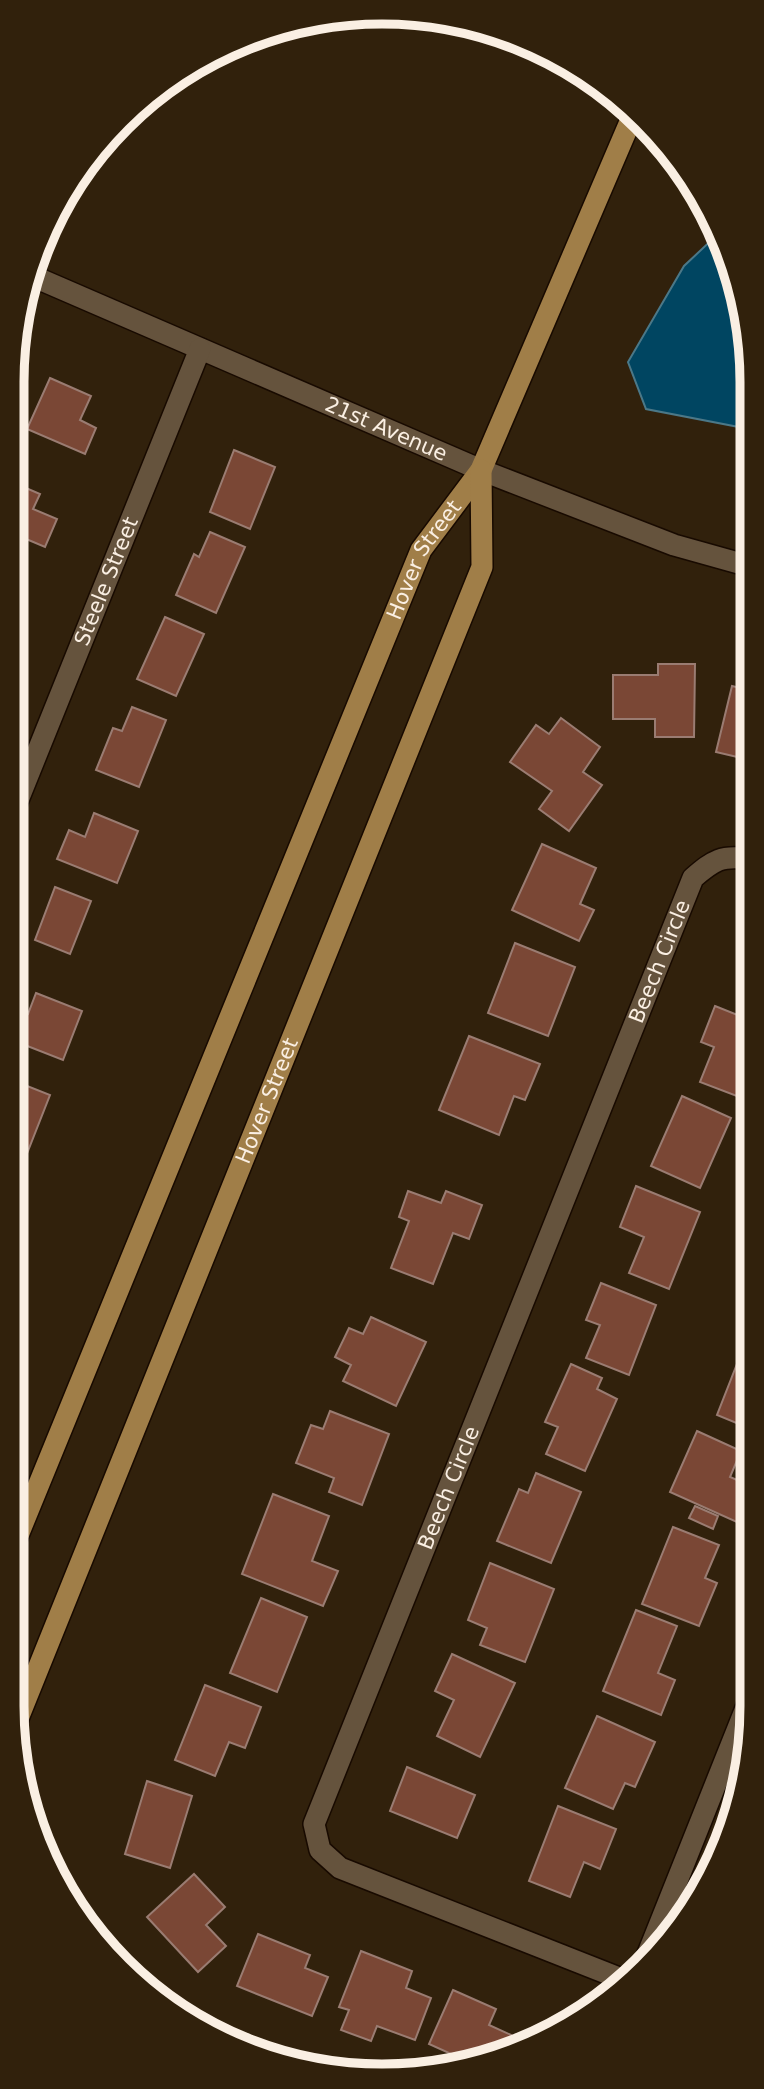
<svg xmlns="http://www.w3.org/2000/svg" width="764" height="2089" viewBox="0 0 764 2089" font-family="'DejaVu Sans',sans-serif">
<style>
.water{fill:#004561;stroke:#4b7888;stroke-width:2}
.building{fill:#7a4735;stroke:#9a7c72;stroke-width:2}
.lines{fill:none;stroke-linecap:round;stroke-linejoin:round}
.minor-casing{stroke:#180a00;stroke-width:24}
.major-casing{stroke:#180a00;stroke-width:24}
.minor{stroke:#65533d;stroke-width:21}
.major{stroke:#a07e48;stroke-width:21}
.labels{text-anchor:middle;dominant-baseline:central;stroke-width:6;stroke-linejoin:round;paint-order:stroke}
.street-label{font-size:21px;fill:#faefe3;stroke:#31210c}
.rim{fill:none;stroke:#faefe3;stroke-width:9}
</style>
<rect width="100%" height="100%" fill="#31210c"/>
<path class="water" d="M 719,233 L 723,240 L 749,333 L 749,429 L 646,409 L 628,362 L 684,266 Z"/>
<g class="building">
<path d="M 50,378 L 91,396 L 80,420 L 96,428 L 85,454 L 27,429 Z"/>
<path d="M 234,450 L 275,467 L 250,529 L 210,512 Z"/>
<path d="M 12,482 L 40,494 L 33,509 L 57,519 L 45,547 L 12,533 Z"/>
<path d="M 210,532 L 245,547 L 216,613 L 176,595 L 194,554 L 199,557 Z"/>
<path d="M 12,604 L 22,608 L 12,633 Z"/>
<path d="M 165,617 L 204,634 L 176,696 L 137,679 Z"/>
<path d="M 658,664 L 695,664 L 694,737 L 655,737 L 655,719 L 613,719 L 613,675 L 658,675 Z"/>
<path d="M 732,686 L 749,690 L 750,760 L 716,752 Z"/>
<path d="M 132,707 L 166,720 L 139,787 L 96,770 L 113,728 L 122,731 Z"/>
<path d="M 561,718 L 600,747 L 583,772 L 602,785 L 569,831 L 539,809 L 552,791 L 510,762 L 536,725 L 549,734 Z"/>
<path d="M 94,813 L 138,831 L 117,883 L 57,859 L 69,830 L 85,837 Z"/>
<path d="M 542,844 L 596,868 L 580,904 L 594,910 L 579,941 L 512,910 Z"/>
<path d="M 55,887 L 91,901 L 70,954 L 35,940 Z"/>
<path d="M 515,943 L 575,967 L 548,1036 L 488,1013 Z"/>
<path d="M 750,977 L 750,997 L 743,994 Z"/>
<path d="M 36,993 L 82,1011 L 63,1060 L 12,1040 L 12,1008 L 28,1014 Z"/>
<path d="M 715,1006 L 750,1020 L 750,1076 L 742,1098 L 700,1082 L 714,1047 L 701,1042 Z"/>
<path d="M 469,1036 L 540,1064 L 525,1100 L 514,1096 L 499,1135 L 439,1110 Z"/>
<path d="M 12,1080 L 50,1095 L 26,1156 L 12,1151 Z"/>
<path d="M 682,1096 L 731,1118 L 700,1188 L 651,1166 Z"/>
<path d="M 636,1186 L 700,1212 L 669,1289 L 629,1273 L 644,1237 L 620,1227 Z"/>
<path d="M 408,1191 L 441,1203 L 446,1191 L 482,1205 L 469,1239 L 453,1233 L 433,1284 L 391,1268 L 409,1221 L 399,1217 Z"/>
<path d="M 601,1283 L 656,1305 L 629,1375 L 586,1358 L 600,1325 L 586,1320 Z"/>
<path d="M 371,1317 L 426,1342 L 396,1406 L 343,1381 L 351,1365 L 335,1357 L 349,1328 L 363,1334 Z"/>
<path d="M 746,1341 L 751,1343 L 751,1429 L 717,1415 Z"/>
<path d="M 571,1364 L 602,1378 L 597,1389 L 617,1399 L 585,1471 L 546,1454 L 558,1427 L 545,1422 Z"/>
<path d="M 330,1411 L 389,1434 L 362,1505 L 329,1492 L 334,1478 L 296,1463 L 311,1425 L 323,1429 Z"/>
<path d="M 697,1431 L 741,1451 L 730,1477 L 751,1486 L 751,1496 L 739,1523 L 670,1492 Z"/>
<path d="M 536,1473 L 581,1492 L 551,1563 L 497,1541 L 519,1489 L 528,1493 Z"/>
<path d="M 273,1494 L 329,1516 L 312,1561 L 338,1571 L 323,1606 L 242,1574 Z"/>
<path d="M 695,1506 L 718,1516 L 713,1529 L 689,1518 Z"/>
<path d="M 673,1527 L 719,1545 L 705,1578 L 717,1583 L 699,1626 L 642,1604 Z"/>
<path d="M 490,1563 L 554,1589 L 525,1662 L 480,1645 L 487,1628 L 468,1620 Z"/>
<path d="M 261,1598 L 307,1617 L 277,1692 L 230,1673 Z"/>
<path d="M 636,1610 L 677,1626 L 658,1673 L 675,1680 L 661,1715 L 603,1691 Z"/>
<path d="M 452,1654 L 515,1683 L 480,1757 L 437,1736 L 454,1700 L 435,1691 Z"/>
<path d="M 205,1685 L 261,1707 L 245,1748 L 229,1742 L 215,1776 L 175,1760 Z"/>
<path d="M 597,1716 L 655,1742 L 635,1787 L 625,1783 L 613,1809 L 565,1788 Z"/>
<path d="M 407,1767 L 475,1795 L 457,1838 L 390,1811 Z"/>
<path d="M 147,1781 L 192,1796 L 170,1868 L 125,1854 Z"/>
<path d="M 558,1806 L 616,1829 L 600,1869 L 584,1862 L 570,1897 L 529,1881 Z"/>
<path d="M 194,1874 L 225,1907 L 206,1925 L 226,1946 L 198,1972 L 147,1917 Z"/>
<path d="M 258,1934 L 310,1955 L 305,1968 L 328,1977 L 312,2016 L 237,1986 Z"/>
<path d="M 361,1951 L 412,1971 L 406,1988 L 431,1998 L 415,2040 L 377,2026 L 371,2041 L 341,2030 L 349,2010 L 339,2007 Z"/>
<path d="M 453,1990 L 496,2009 L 489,2025 L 520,2039 L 519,2043 L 471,2063 L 429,2044 Z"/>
</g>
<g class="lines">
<defs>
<g id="minor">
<path id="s1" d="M 30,275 L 481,470 L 674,545 L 749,566"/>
<path id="s2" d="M 12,815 L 200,349"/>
<path d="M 645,1961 L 752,1693"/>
<path id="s3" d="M 624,1980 L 340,1868 L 320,1850 L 314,1824 L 693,878 C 714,860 721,855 750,859"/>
</g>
<g id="major">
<path id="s4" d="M 12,1550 L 421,550 L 481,470 L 633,115"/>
<path id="s5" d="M 15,1726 L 482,567 L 481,470"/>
</g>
</defs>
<use href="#minor" class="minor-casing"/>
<use href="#major" class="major-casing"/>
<use href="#minor" class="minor"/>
<use href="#major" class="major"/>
</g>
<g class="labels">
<g class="street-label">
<text stroke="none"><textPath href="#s1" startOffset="388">21st Avenue</textPath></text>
<text stroke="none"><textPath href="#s4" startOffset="1073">Hover Street</textPath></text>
<text stroke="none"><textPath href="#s2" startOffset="252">Steele Street</textPath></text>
<text stroke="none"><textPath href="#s3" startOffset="1288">Beech Circle</textPath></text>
<text stroke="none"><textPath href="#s5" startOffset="674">Hover Street</textPath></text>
<text stroke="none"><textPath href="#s3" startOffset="721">Beech Circle</textPath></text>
</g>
</g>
<path d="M0 0H764V2089H0ZM382 24H382A358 358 0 0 1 740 382V1706A358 358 0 0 1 382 2064H382A358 358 0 0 1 24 1706V382A358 358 0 0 1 382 24Z" fill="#31210c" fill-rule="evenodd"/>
<path class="rim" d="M382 24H382A358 358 0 0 1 740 382V1706A358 358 0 0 1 382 2064H382A358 358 0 0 1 24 1706V382A358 358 0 0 1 382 24Z"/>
</svg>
